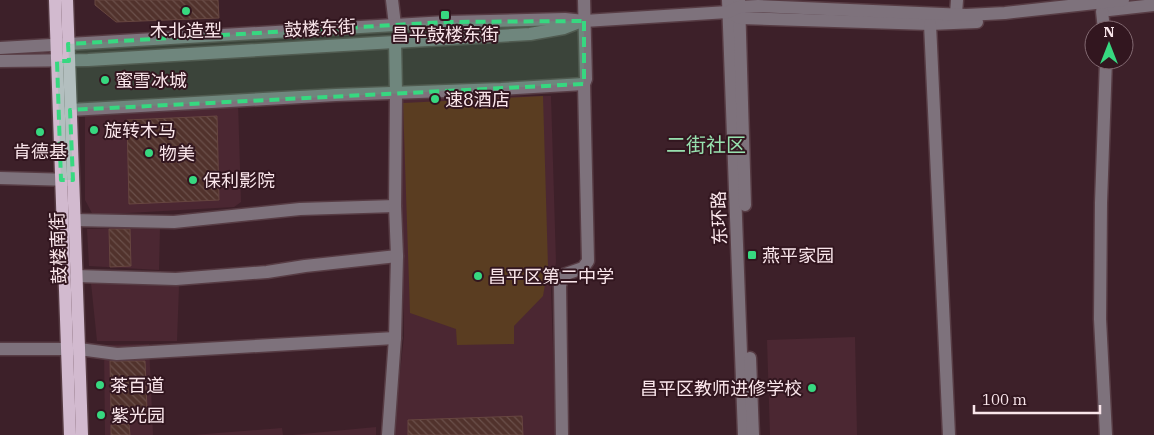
<svg xmlns="http://www.w3.org/2000/svg" width="1154" height="435" viewBox="0 0 1154 435" font-family="'IBM Plex Serif','Noto Sans SC',serif">
<style>
.built{fill:#4b2732}
.pitch{fill:#5a3d21}
.building{fill:url(#building-back-hatch);stroke:#674640}
.lines{fill:none;stroke-linecap:round;stroke-linejoin:round}
.minor-casing{stroke:#573c44;stroke-width:15}
.major-casing{stroke:#573c44;stroke-width:15}
.minor{stroke:#7e727c;stroke-width:12}
.major{stroke:#d2bacf;stroke-width:12}
.marked{fill:#37d880;fill-opacity:0.2;stroke:#37d880;stroke-width:4;stroke-dasharray:10 6;stroke-linejoin:round}
.poi-dot{fill:#37d880;stroke:#32161f;stroke-width:2}
.labels{text-anchor:middle;dominant-baseline:central;stroke-width:4;stroke-linejoin:round;paint-order:stroke}
.street-label{font-size:18px;fill:#fae6eb;stroke:#32161f}
.poi-label{font-size:18px;fill:#fae6eb;stroke:#32161f;text-anchor:start}
.quarter-label{font-size:20px;fill:#97e0ae;stroke:#32161f}
</style>
<defs>
<pattern id="building-back-hatch" width="6" height="6" patternUnits="userSpaceOnUse" patternTransform="scale(1.25)"><rect width="6" height="6" fill="#51322c"/><path d="M-1 5l2 2M0 0l6 6M5-1l2 2" fill="none" stroke="#6b504b"/></pattern>
</defs>
<rect width="100%" height="100%" fill="#3d2029"/>
<g class="built">
<path d="M 551,96 L 556,262 L 551,289 L 556,435 L 395,435 L 394,427 L 404,336 L 400,98 Z"/>
<path d="M 238,102 L 241,202 L 234,207 L 93,215 L 85,200 L 85,111 Z"/>
<path d="M 160,227 L 159,270 L 89,266 L 87,229 Z"/>
<path d="M 91,283 L 179,286 L 177,341 L 97,341 Z"/>
<path d="M 855,337 L 857,435 L 770,435 L 767,340 Z"/>
<path d="M 149,344 L 153,435 L 105,435 L 104,345 Z"/>
<path d="M 376,427 L 376,435 L 292,435 Z"/>
<path d="M 282,428 L 283,435 L 193,435 Z"/>
</g>
<path class="pitch" d="M 543,96 L 548,267 L 543,296 L 514,326 L 514,344 L 457,345 L 456,329 L 410,313 L 403,103 Z"/>
<g class="building">
<path d="M 95,0 L 218,0 L 219,18 L 116,22 L 95,5 Z"/>
<path d="M 217,116 L 219,200 L 129,204 L 127,120 Z"/>
<path d="M 109,229 L 130,229 L 131,266 L 110,267 Z"/>
<path d="M 110,361 L 145,361 L 147,410 L 111,411 Z"/>
<path d="M 522,416 L 523,435 L 408,435 L 408,420 Z"/>
<path d="M 129,424 L 130,435 L 111,435 L 111,425 Z"/>
</g>
<g class="lines">
<defs>
<g id="minor">
<path d="M 392,0 L 395,25"/>
<path d="M 728,0 L 744,435"/>
<path d="M 739,0 L 745,205"/>
<path d="M 1109,10 L 1154,5"/>
<path d="M 1102,11 L 1104,30"/>
<path d="M 733,14 L 740,18 L 930,24 L 977,22"/>
<path d="M 956,14 L 957,0"/>
<path d="M 930,24 L 949,435"/>
<path d="M 0,48 L 446,22 L 565,19 L 584,21 L 728,12 L 739,7 L 758,6 L 966,15 L 1005,13 L 1123,0"/>
<path d="M 0,61 L 88,60 L 530,34 L 564,28 L 577,23"/>
<path d="M 70,110 L 336,95 L 501,89 L 584,84"/>
<path d="M 0,178 L 72,180"/>
<path d="M 74,220 L 174,222 L 300,209 L 395,206"/>
<path d="M 76,276 L 176,279 L 267,272 L 305,266 L 397,256"/>
<path d="M 0,349 L 79,349 L 117,354 L 395,338"/>
<path d="M 750,358 L 753,435"/>
<path d="M 388,435 L 395,338 L 397,256 L 395,206 L 396,93 L 395,41"/>
<path d="M 562,435 L 560,286 L 563,275 L 583,268 L 588,261 L 584,84 L 586,79 L 584,0"/>
<path d="M 1106,435 L 1100,319 L 1101,203 L 1106,60"/>
</g>
<g id="major">
<path d="M 55,0 L 70,435"/>
<path d="M 67,0 L 82,435"/>
</g>
</defs>
<use href="#minor" class="minor-casing"/>
<use href="#major" class="major-casing"/>
<use href="#minor" class="minor"/>
<use href="#major" class="major"/>
</g>
<path class="marked" d="M 584,21 L 584,84 L 70,110 L 73,180 L 61,180 L 57,61 L 69,61 L 68,44 L 446,22 Z"/>
<g class="poi-dot">
<circle cx="186" cy="11" r="5"/>
<rect x="440" y="10" width="10" height="10" rx="2.5"/>
<circle cx="105" cy="80" r="5"/>
<circle cx="435" cy="99" r="5"/>
<circle cx="94" cy="130" r="5"/>
<circle cx="40" cy="132" r="5"/>
<circle cx="149" cy="153" r="5"/>
<circle cx="193" cy="180" r="5"/>
<rect x="747" y="250" width="10" height="10" rx="2.5"/>
<circle cx="478" cy="276" r="5"/>
<circle cx="100" cy="385" r="5"/>
<circle cx="812" cy="388" r="5"/>
<circle cx="101" cy="415" r="5"/>
</g>
<g class="labels">
<g class="street-label">
<text transform="translate(320 28) rotate(-3)">鼓楼东街</text>
<text transform="translate(719 218) rotate(-92)">东环路</text>
<text transform="translate(58 248) rotate(-92)">鼓楼南街</text>
</g>
<g class="poi-label">
<text x="186" y="30" text-anchor="middle">木北造型</text>
<text x="445" y="34" text-anchor="middle">昌平鼓楼东街</text>
<text x="115" y="80">蜜雪冰城</text>
<text x="445" y="99">速8酒店</text>
<text x="104" y="130">旋转木马</text>
<text x="40" y="151" text-anchor="middle">肯德基</text>
<text x="159" y="153">物美</text>
<text x="203" y="180">保利影院</text>
<text x="762" y="255">燕平家园</text>
<text x="488" y="276">昌平区第二中学</text>
<text x="110" y="385">茶百道</text>
<text x="802" y="388" text-anchor="end">昌平区教师进修学校</text>
<text x="111" y="415">紫光园</text>
</g>
<g class="quarter-label">
<text x="706" y="144">二街社区</text>
</g>
</g>
<g transform="translate(1109 45)"><circle r="24" fill="#32161f" stroke="#826971"/>
<path d="M0-4L9 19L0 12L-9 19Z" fill="#37d880"/>
<text y="-8" font-size="14" font-weight="bold" text-anchor="middle" fill="#fae6eb">N</text>
</g>
<path d="M974 405v8h126v-8" fill="none" stroke="#fae6eb" stroke-width="2.5"/>
<text x="982" y="405" font-size="15" fill="#fae6eb" stroke="#32161f" stroke-width="4" paint-order="stroke">100 m</text>
</svg>
